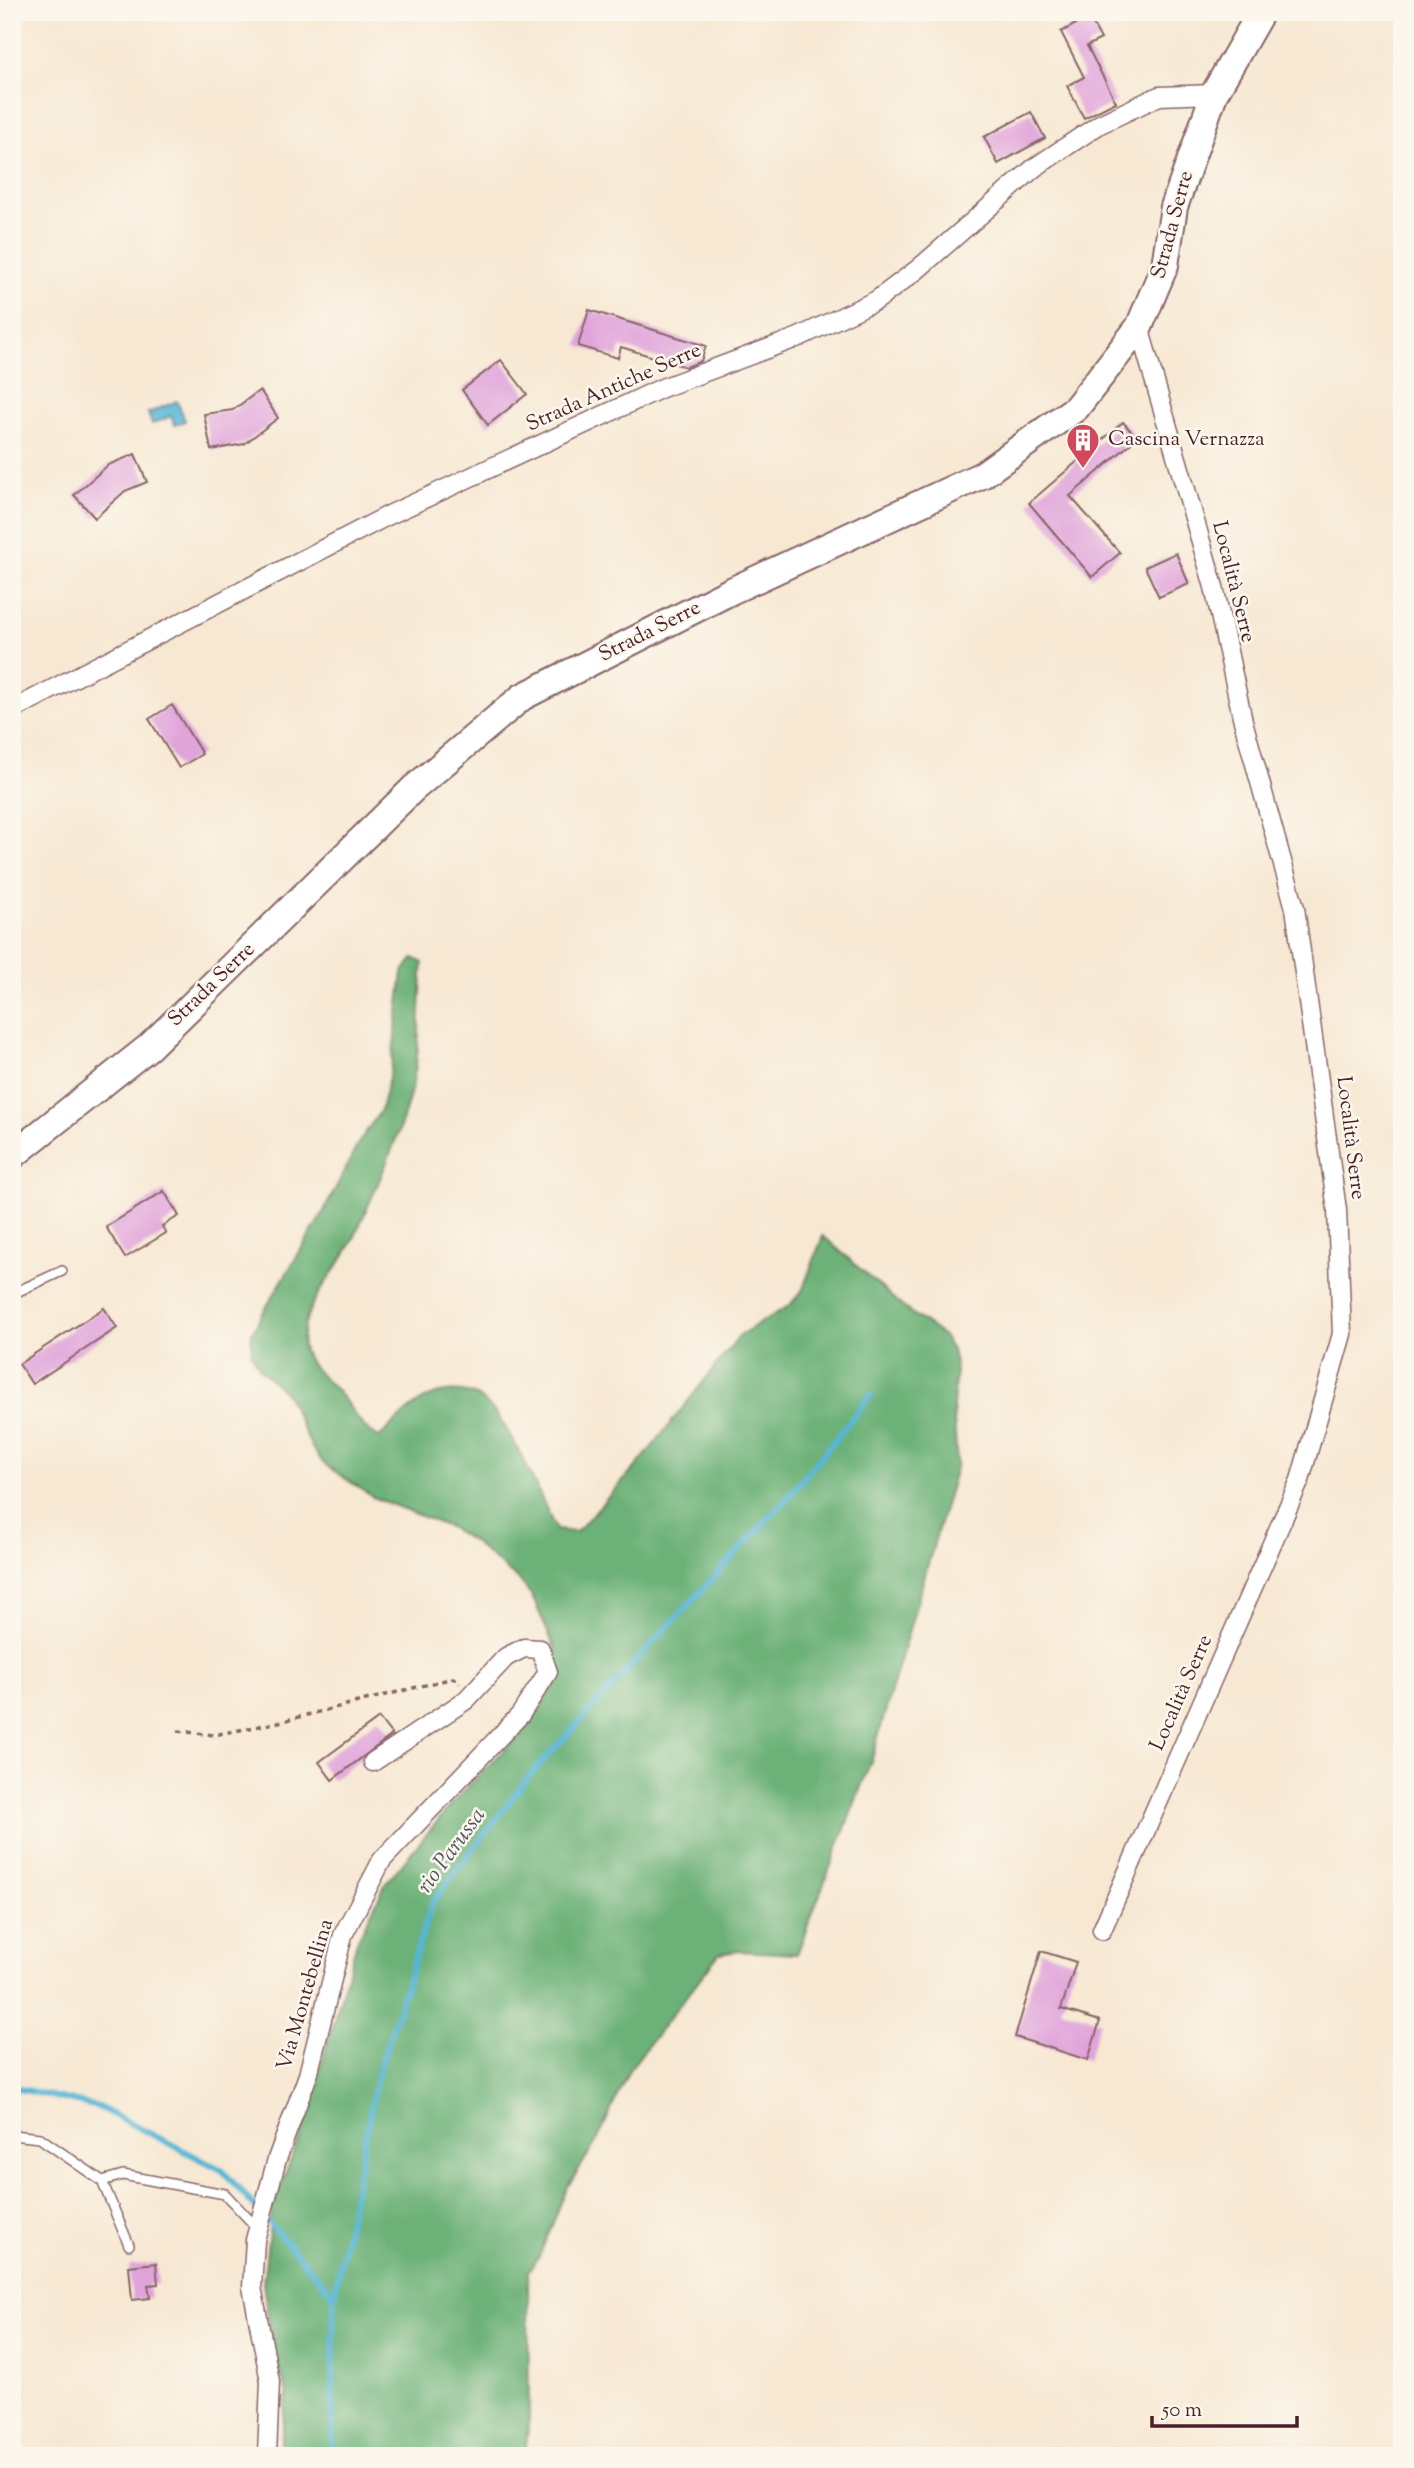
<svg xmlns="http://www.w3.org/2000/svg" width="1414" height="2468" viewBox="0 0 1414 2468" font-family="'Sorts Mill Goudy',serif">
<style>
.forest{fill:#6cb177;stroke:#5b6851;stroke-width:2}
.water{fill:#57b6d5;stroke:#506a80;stroke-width:2}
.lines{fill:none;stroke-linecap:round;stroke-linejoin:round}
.stream{stroke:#57b6d5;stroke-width:6}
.building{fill:#e0a3da}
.service-casing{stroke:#876566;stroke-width:12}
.minor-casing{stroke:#876566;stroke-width:21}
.secondary-casing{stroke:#876566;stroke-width:30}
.path{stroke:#876566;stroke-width:3.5;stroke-dasharray:5 5;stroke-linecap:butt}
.service{stroke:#fff;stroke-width:9}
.minor{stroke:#fff;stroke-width:18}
.secondary{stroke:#fff;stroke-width:26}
.labels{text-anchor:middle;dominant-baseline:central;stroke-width:5;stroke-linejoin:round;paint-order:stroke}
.street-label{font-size:21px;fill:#4a1f2b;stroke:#fbf7ec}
.poi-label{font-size:21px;fill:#4a1f2b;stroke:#fbf7ec;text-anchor:start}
.water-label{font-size:23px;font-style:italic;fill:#4f5466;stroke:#fbf7ec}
</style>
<rect width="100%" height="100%" fill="#fbf7ec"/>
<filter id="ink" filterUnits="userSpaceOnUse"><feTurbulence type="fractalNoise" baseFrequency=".0143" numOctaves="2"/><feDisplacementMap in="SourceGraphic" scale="14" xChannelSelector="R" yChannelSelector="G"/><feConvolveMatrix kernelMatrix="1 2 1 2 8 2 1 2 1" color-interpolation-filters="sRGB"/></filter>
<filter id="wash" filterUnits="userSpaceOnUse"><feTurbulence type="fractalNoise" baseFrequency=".00686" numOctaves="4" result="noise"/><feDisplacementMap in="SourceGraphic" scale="28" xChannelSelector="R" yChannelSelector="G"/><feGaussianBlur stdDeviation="1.57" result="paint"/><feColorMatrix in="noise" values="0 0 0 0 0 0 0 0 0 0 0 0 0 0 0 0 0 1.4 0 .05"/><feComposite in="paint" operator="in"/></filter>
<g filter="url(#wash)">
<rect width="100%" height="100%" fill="#f7e8d3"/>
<path class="forest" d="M 414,958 L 423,963 C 419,1002 421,1049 412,1086 C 400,1138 376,1187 355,1236 C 340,1270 308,1295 303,1334 C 298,1362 325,1376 340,1395 C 356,1413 356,1424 379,1437 C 395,1424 407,1408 425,1399 C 441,1390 466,1388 481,1399 C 509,1418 541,1498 556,1530 L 576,1532 L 637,1466 L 740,1335 L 790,1305 L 802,1291 L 823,1236 L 903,1307 L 942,1335 L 952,1350 L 956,1369 L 953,1406 L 957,1464 L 872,1758 L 797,1954 L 738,1951 L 719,1954 L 629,2070 L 598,2139 L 567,2188 L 539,2257 L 528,2271 L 529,2419 L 525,2456 L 279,2456 L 287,2394 L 271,2338 L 263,2283 L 272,2207 L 301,2134 L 357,1941 L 386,1883 L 455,1800 L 532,1722 L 552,1687 L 556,1667 L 555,1648 L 532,1596 L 520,1581 L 473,1542 L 451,1528 L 373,1497 L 324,1464 L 312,1448 L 287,1395 L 260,1369 L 251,1353 L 252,1333 L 261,1316 L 323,1213 L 359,1142 L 381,1110 L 391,1069 L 403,972 Z"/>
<path class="water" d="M 177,401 L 185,421 L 175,425 L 171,416 L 152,424 L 148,413 Z"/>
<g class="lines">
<g class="stream">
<path d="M 12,2087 L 98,2107 L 222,2170 L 334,2296"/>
<path d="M 332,2456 L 334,2296 L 377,2077 L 432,1903 L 529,1776 L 784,1502 L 871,1395"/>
</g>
</g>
<g id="blocks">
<g class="building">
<path d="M 1089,17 L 1101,39 L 1087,46 L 1116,102 L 1084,118 L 1067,86 L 1084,77 L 1061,32 Z"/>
<path d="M 1031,112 L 1045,138 L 998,164 L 984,137 Z"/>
<path d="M 589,310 L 706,346 L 701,361 L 686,367 L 621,347 L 618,358 L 578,346 Z"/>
<path d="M 501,360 L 527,394 L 488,425 L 462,390 Z"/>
<path d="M 260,390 L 278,418 L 244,444 L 211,450 L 204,414 L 233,410 Z"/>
<path d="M 1123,422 L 1137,438 L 1070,496 L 1120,553 L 1092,577 L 1029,503 Z"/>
<path d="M 135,454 L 147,482 L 125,491 L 95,518 L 74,495 L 108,465 Z"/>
<path d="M 1176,553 L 1189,584 L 1159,597 L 1145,567 Z"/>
<path d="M 172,705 L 202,754 L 179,768 L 149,719 Z"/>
<path d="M 164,1191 L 179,1216 L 162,1226 L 166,1233 L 125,1258 L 106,1227 Z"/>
<path d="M 104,1308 L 117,1328 L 32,1384 L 19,1364 Z"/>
<path d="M 379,1718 L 392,1735 L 332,1780 L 319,1762 Z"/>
<path d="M 1041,1951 L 1076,1962 L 1061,2009 L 1100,2021 L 1088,2060 L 1015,2037 Z"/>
<path d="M 156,2263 L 158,2284 L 148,2285 L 150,2298 L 132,2300 L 129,2266 Z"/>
</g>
</g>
</g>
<g filter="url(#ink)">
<use href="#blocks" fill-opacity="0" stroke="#876566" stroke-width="2"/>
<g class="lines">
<defs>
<g id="service">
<path d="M 12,1294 L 62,1271"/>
<path d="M 12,2135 L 40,2138 L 102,2181 L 129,2245"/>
<path d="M 102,2181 L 123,2175 L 225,2194 L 258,2229"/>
</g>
<g id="minor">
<path d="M 12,710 L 387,516 L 662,388 L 799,337 L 877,300 L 918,269 L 1034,168 L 1100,124 L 1159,96 L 1214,94"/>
<path d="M 1102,1930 L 1300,1480 L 1342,1334 L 1337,1210 L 1295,908 L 1243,721 L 1214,587 L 1139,327"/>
<path d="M 267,2456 L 270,2381 L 252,2287 L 255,2240 L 277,2159 L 308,2075 L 343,1935 L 382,1860 L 520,1715 L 548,1672 L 540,1649 L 524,1648 L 506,1657 L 466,1700 L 373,1762"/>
</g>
<path id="secondary" d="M 12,1156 L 149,1047 L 413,789 L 522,697 L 731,591 L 982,475 L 1076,408 L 1139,327 L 1165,265 L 1174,207 L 1214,94 L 1261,12"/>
</defs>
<use href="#service" class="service-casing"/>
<use href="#minor" class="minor-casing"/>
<use href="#secondary" class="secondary-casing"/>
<path class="path" d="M 178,1731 L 214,1735 L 275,1723 L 453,1678 L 460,1683"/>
<use href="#service" class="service"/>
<use href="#minor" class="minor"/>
<use href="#secondary" class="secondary"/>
</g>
</g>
<defs>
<symbol id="building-pin" viewBox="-11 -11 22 30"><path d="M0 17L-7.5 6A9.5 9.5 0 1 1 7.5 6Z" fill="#d1495b" stroke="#fbf7ec"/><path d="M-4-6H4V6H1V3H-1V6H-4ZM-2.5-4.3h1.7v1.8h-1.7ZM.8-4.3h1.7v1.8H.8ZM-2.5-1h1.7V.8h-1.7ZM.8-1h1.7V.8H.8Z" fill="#fff"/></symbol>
</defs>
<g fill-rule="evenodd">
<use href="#building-pin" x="1064" y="421" width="38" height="52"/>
</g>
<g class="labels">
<g class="street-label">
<text transform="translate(1173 225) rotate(-75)">Strada Serre</text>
<text transform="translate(614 388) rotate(-24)">Strada Antiche Serre</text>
<text transform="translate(1233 582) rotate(76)">Località Serre</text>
<text transform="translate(650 632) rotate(-27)">Strada Serre</text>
<text transform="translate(212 985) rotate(-44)">Strada Serre</text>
<text transform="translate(1350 1138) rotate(83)">Località Serre</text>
<text transform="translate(1182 1693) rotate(-66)">Località Serre</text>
<text transform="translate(306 1995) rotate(-74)">Via Montebellina</text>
</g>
<g class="poi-label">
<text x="1108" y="440">Cascina Vernazza</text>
</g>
<g class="water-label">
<text transform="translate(452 1851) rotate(-54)">rio Parussa</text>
</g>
</g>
<rect width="1414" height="2468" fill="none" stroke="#fbf7ec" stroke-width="42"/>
<path d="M1152 2416v10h145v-10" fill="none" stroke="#4a1f2b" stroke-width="3.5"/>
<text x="1162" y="2416" font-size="21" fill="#4a1f2b" stroke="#fbf7ec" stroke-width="5" paint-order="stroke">50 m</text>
</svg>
